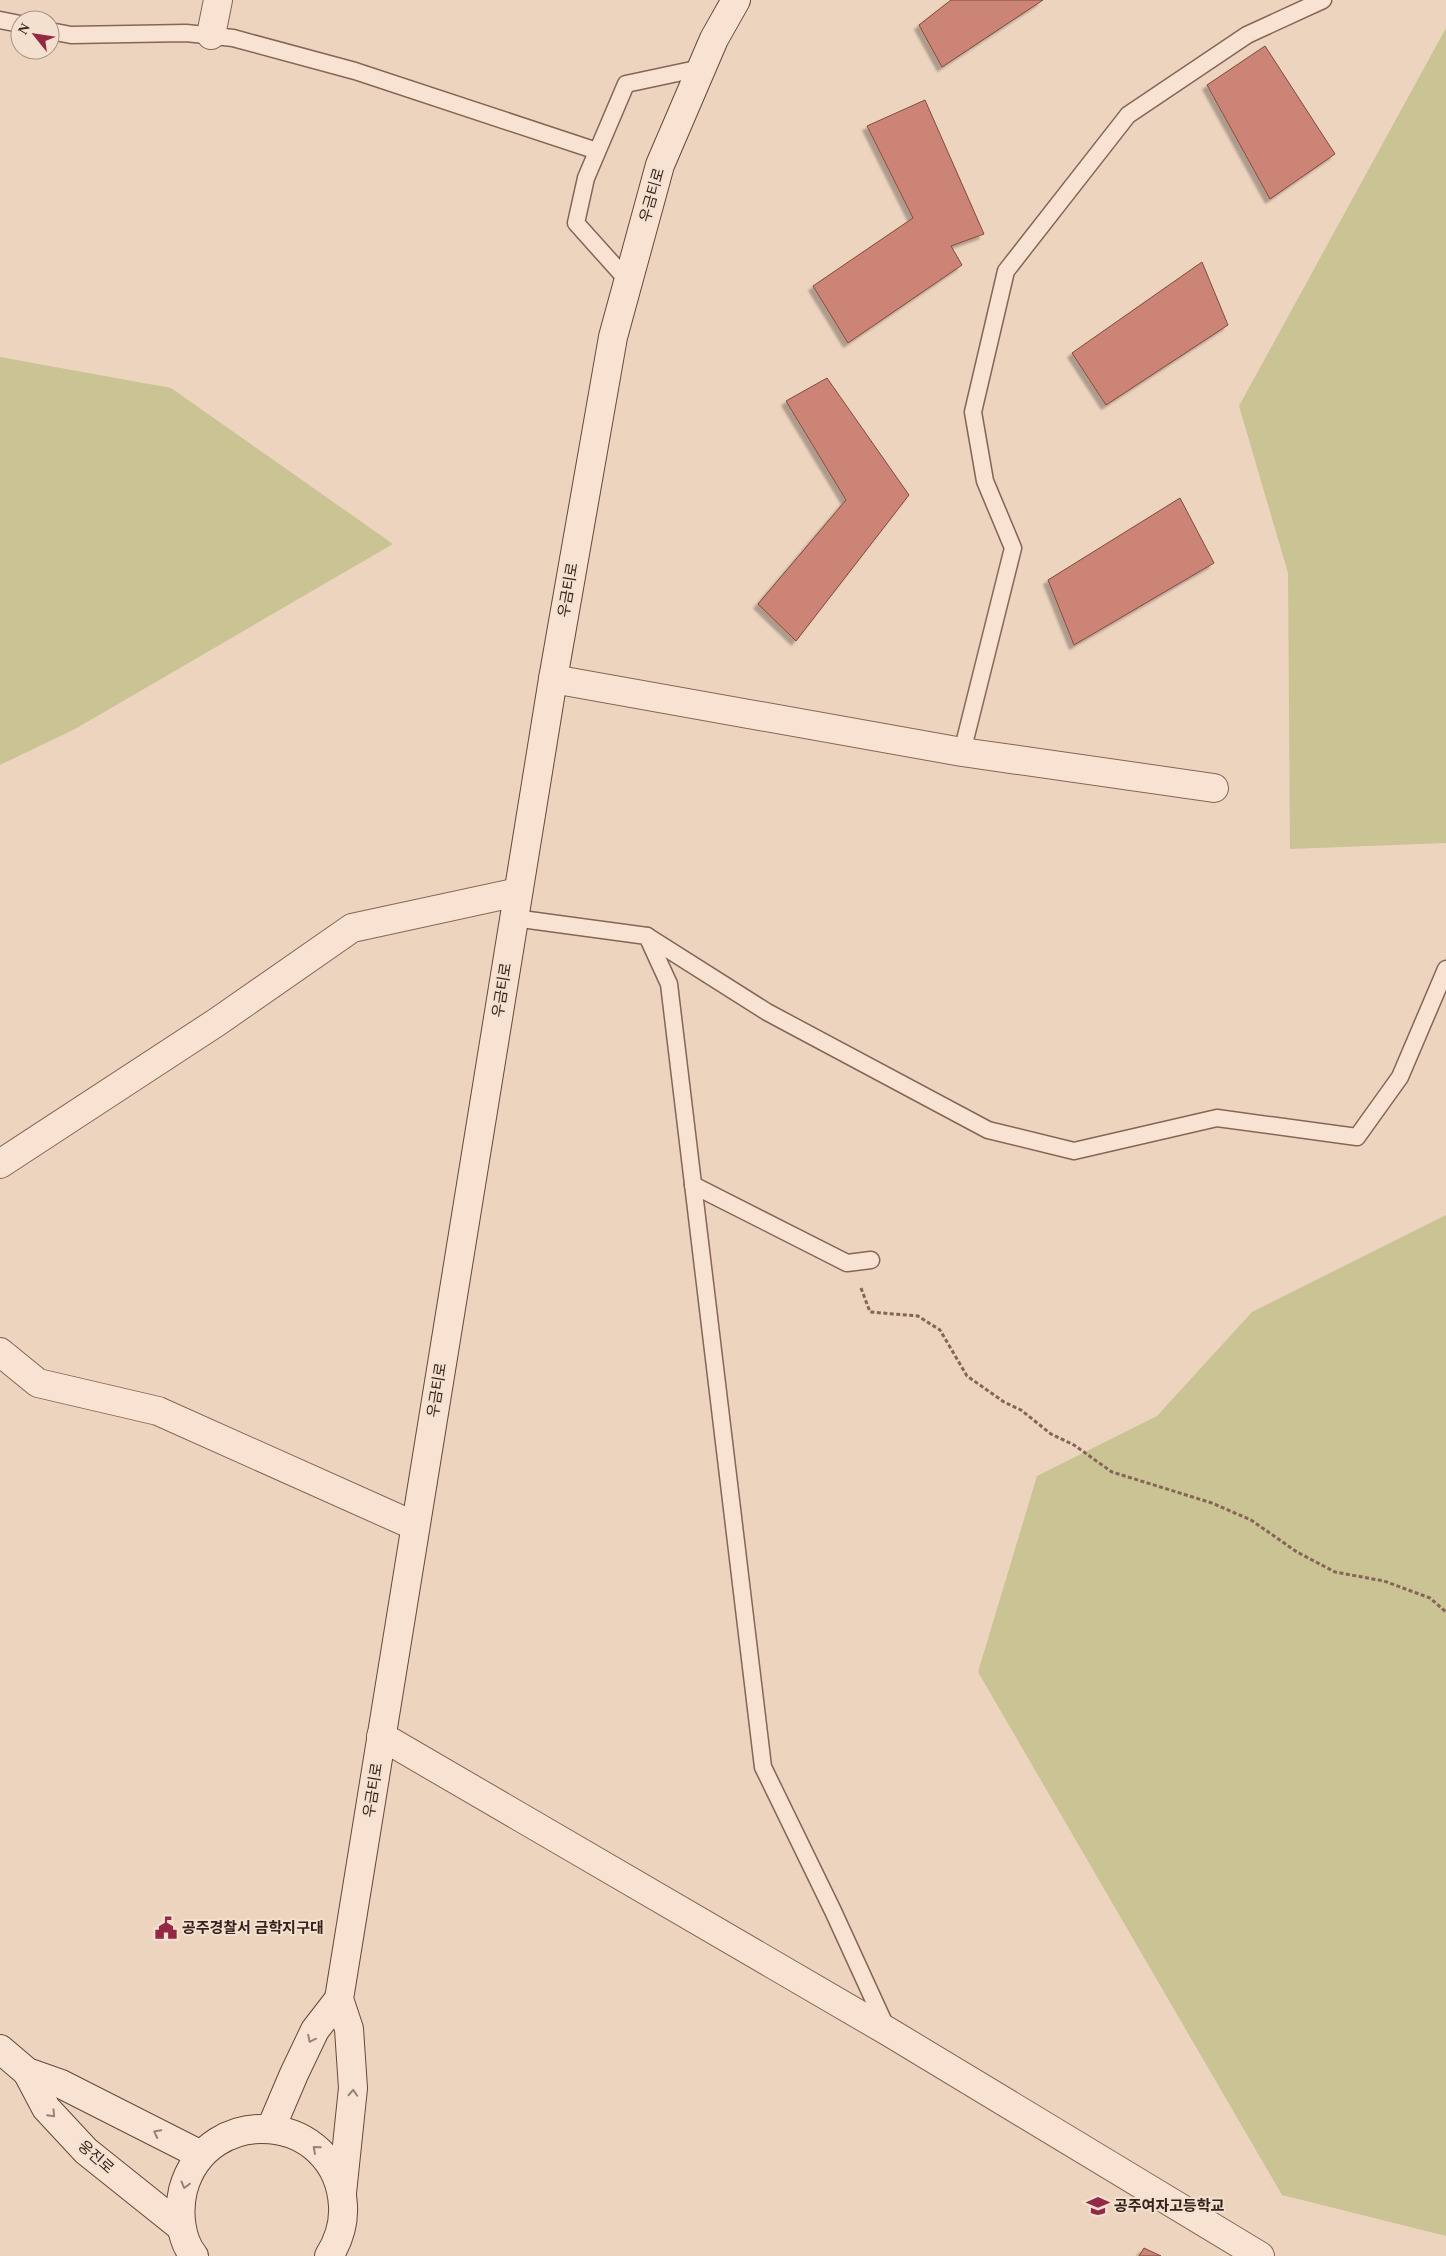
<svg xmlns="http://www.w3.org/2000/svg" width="1446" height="2256" viewBox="0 0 1446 2256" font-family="'Times New Roman','Noto Sans KR',serif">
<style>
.green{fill:#cac394}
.building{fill:#cb8476;stroke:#84493e;filter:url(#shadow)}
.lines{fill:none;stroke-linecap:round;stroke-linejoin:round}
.service-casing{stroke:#856558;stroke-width:19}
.minor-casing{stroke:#856558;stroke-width:30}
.secondary-casing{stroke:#67463b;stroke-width:30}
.path{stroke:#856558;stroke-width:3;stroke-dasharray:4 2.5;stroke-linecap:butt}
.service{stroke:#f8e3d2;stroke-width:16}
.minor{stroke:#f8e3d2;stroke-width:28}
.secondary{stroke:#f8e3d2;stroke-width:28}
.oneway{stroke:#968277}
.labels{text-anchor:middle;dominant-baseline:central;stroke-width:4;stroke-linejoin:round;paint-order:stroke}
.street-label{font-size:15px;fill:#35221c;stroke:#f4e0cf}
.poi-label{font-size:15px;font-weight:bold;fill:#35221c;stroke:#f4e0cf;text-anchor:start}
</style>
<defs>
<filter id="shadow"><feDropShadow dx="-4.5" dy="4.5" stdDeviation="1" flood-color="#0004"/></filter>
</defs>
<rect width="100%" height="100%" fill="#edd4bf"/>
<g class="green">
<path d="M 1446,28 L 1446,843 L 1290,849 L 1288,573 L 1239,406 Z"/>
<path d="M 0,357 L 171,388 L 393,544 L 75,729 L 0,765 Z"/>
<path d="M 1446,1215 L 1446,2236 L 1282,2195 L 978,1672 L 1037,1476 L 1157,1416 L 1252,1312 Z"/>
</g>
<g class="building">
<path d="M 951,0 L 1043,0 L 942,67 L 919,25 Z"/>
<path d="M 1265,46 L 1335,154 L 1270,199 L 1207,85 Z"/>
<path d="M 925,100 L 984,234 L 951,246 L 962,265 L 848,343 L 813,286 L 913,218 L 867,126 Z"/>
<path d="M 1202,262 L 1228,325 L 1106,405 L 1072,353 Z"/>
<path d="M 827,378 L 909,495 L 796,641 L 758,604 L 846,500 L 786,401 Z"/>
<path d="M 1180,498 L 1214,563 L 1074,645 L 1048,580 Z"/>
<path d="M 1144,2248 L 1161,2256 L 1139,2256 Z"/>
</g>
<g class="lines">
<defs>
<g id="service">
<path d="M 0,20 L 20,24"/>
<path d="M 50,31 L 71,35 L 186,33 L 233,38 L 355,71 L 597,151"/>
<path d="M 628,281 L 576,223 L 586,178 L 626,84 L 701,68"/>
<path d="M 962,752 L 1013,548 L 985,481 L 973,412 L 1006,271 L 1128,115 L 1247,35 L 1323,0"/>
<path d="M 514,918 L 647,936 L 669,984 L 763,1767 L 833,1911 L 887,2029"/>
<path d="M 647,936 L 767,1012 L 988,1130 L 1074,1151 L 1217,1118 L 1357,1137 L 1400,1077 L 1446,969"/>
<path d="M 693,1185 L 847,1263 L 871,1260"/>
</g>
<g id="minor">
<path d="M 211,35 L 218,0"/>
<path d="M 553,679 L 962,752 L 1214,788"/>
<path d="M 0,1164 L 217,1022 L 352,928 L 518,892"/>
<path d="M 0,1352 L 38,1383 L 158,1411 L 415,1526"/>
<path d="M 381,1736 L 889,2032 L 1260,2256"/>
</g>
<g id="secondary">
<path d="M 0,2049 L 27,2072 L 61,2084 L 201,2155"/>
<path d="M 27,2072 L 46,2108 L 86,2151 L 181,2227"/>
<path d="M 271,2128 L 294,2074 L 315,2030 L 339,1999"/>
<path d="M 342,2193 L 353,2088 L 349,2029 L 339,1999 L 553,679 L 613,337 L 660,165 L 714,39 L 736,0"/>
<path d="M 194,2256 C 180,2239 178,2211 183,2190 C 207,2101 338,2112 343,2206 C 344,2224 339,2240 329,2256"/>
</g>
</defs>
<use href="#service" class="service-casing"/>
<use href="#minor" class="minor-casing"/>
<use href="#secondary" class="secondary-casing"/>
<path class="path" d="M 861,1288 L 870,1312 L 918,1316 L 940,1330 L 967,1376 L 1004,1402 L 1021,1410 L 1051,1434 L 1074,1445 L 1112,1472 L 1212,1503 L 1251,1520 L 1297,1552 L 1335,1572 L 1384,1581 L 1430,1598 L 1446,1612"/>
<use href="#service" class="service"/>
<use href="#minor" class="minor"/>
<use href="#secondary" class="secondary"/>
</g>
<defs><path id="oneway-chevron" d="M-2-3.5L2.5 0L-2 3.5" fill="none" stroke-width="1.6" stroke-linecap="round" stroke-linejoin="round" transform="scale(1.25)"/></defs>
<g class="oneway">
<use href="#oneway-chevron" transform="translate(311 2039) rotate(116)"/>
<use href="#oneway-chevron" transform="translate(353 2093) rotate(-87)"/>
<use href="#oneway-chevron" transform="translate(52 2114) rotate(47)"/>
<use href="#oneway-chevron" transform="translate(157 2133) rotate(-153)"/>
<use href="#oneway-chevron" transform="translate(316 2149) rotate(-139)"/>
<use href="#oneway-chevron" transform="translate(185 2185) rotate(105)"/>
</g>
<defs>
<symbol id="civic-bare" viewBox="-9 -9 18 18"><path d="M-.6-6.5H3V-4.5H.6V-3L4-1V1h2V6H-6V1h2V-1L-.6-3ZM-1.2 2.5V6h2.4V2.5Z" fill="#932944" stroke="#f4e0cf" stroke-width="2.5" paint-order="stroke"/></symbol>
<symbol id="school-bare" viewBox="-9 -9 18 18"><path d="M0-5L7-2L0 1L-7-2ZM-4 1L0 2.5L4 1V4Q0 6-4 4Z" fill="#932944" stroke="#f4e0cf" stroke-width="2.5" paint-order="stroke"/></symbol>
</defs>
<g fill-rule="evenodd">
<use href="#civic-bare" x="150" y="1912" width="32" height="32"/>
<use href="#school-bare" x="1082" y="2190" width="32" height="32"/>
</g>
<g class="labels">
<g class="street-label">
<text transform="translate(652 195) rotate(-74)">우금티로</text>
<text transform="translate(568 590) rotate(-80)">우금티로</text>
<text transform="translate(502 990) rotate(-81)">우금티로</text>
<text transform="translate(437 1390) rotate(-81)">우금티로</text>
<text transform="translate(373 1790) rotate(-81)">우금티로</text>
<text transform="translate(96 2157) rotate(41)">웅진로</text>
</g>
<g class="poi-label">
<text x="182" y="1928">공주경찰서 금학지구대</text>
<text x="1114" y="2206">공주여자고등학교</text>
</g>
</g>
<g transform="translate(35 35) rotate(300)"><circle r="24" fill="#f4e0cf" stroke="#a89487"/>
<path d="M0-4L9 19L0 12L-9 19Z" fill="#932944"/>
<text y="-8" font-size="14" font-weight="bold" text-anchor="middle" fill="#35221c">N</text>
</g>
</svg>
